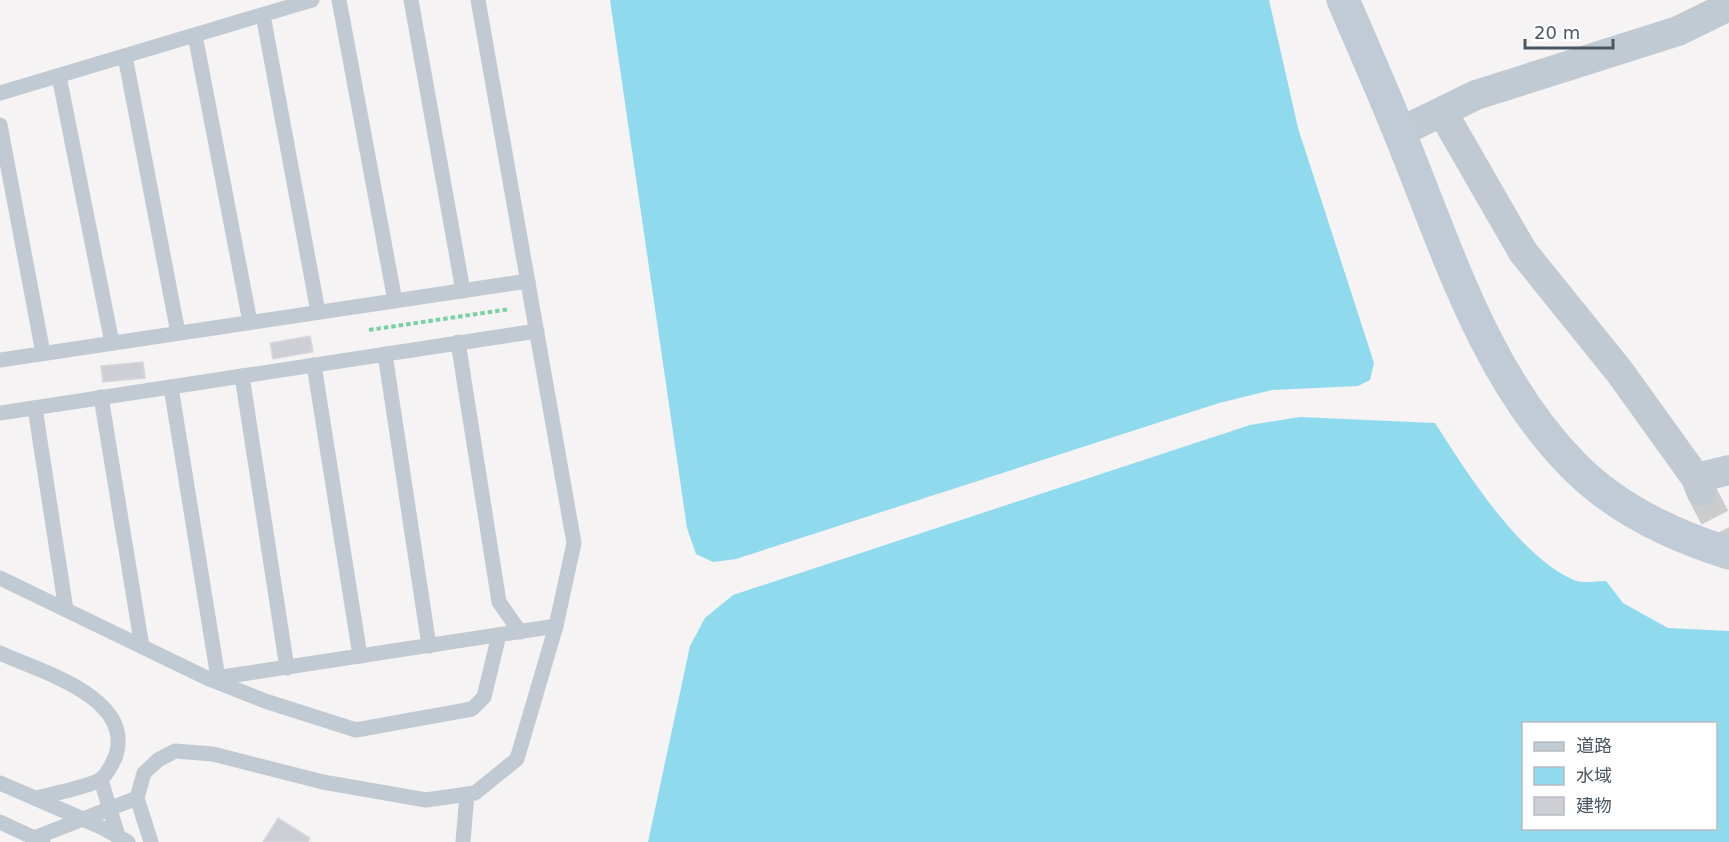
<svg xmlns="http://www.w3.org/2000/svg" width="1729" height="842" viewBox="0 0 1729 842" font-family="'DejaVu Sans','Noto Sans JP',sans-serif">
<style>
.water{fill:#90daee;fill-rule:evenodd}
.building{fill:#cdcfd5;stroke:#d7d9de;stroke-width:1.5}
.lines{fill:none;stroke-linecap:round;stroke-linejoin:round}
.street-tunnel{stroke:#caccce;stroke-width:30;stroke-dasharray:30 15;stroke-linecap:butt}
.path{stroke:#7ad0a6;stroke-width:4;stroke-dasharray:4.5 3;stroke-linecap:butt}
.lane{stroke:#c1cad2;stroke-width:15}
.street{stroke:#c1cad2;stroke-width:30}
.secondary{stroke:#c1cbd6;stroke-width:33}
</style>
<rect width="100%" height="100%" fill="#f5f3f3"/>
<g class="water">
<path d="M 610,0 L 1269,0 L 1298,128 L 1374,363 L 1370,380 L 1358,386 L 1272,390 L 1219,403 L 736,559 L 713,562 L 696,554 L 687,528 Z"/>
<path d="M 1300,417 L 1435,423 C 1467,473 1519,556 1574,580 C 1583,584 1597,581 1606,581 L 1623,603 L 1668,628 L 1729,631 L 1729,842 L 648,842 L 690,646 L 705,618 L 733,595 L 1250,425 ZM 1524,724 L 1716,724 L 1716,828 L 1524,828 Z"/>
</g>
<g class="building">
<path d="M 310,336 L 313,352 L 273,359 L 270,343 Z"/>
<path d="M 143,362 L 145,378 L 103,382 L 101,366 Z"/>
<path d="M 278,818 L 310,838 L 308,842 L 263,842 Z"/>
</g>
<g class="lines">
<path class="street-tunnel" d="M 1701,491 L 1729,545"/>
<path class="path" d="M 369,330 L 510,309"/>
<g class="lane">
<path d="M 339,0 L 395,301"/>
<path d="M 411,0 L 463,291"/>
<path d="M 263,15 L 318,312"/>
<path d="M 195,35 L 250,322"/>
<path d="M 125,56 L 178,333"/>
<path d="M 59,76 L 112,343"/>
<path d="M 0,93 L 312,0"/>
<path d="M 0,125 L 43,353"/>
<path d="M 458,342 L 499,602 L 520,632"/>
<path d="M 385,354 L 429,646"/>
<path d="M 0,360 L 528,281"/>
<path d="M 314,365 L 360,656"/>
<path d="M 242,376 L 287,668"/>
<path d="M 171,387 L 218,678"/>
<path d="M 101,397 L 142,647"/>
<path d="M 35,408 L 66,610"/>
<path d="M 0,413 L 537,331"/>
<path d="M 0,578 L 209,679 L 556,626"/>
<path d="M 0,653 C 39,671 134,697 116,755 C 113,763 106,777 98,781 C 79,789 56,793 36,798"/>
<path d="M 212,680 L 265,701 L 356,730 L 472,709 L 484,697 L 499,635"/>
<path d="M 101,780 L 119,839"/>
<path d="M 0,783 L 101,827 L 128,842"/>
<path d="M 0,822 L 43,842"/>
<path d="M 34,838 L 137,798"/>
<path d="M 151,842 L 137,798 L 144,773 L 158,760 L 175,751 L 213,754 L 323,782 L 426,800 L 475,793 L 517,759 L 556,626 L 574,543 L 478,0"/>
<path d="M 463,842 L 467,794"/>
</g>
<g class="street">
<path d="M 1443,113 L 1523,252 L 1619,371 L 1696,478 L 1701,491"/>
<path d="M 1400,132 L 1476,95 L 1678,31 L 1729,6"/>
<path d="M 1696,478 L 1729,470"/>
</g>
<path class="secondary" d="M 1343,0 C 1366,53 1389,105 1410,159 C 1452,265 1491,382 1573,465 C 1616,509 1671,535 1729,553"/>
</g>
<rect x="1522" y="722" width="195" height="108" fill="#ffffff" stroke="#b7bbc0" stroke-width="1.5"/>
<rect x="1534" y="742" width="30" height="9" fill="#c1cbd6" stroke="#b7bbc0" stroke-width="1.5"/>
<text x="1576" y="752" font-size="18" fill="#4a5661">道路</text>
<rect x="1534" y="767" width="30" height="18" fill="#90daee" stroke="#b7bbc0" stroke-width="1.5"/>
<text x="1576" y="782" font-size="18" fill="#4a5661">水域</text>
<rect x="1534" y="797" width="30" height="18" fill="#cdcfd5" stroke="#b7bbc0" stroke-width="1.5"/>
<text x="1576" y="812" font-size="18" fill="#4a5661">建物</text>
<path d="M1525 39v9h88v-9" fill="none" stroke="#4a5661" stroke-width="3"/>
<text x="1534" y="39" font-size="18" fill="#4a5661" stroke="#ffffff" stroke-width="4.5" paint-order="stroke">20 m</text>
</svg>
